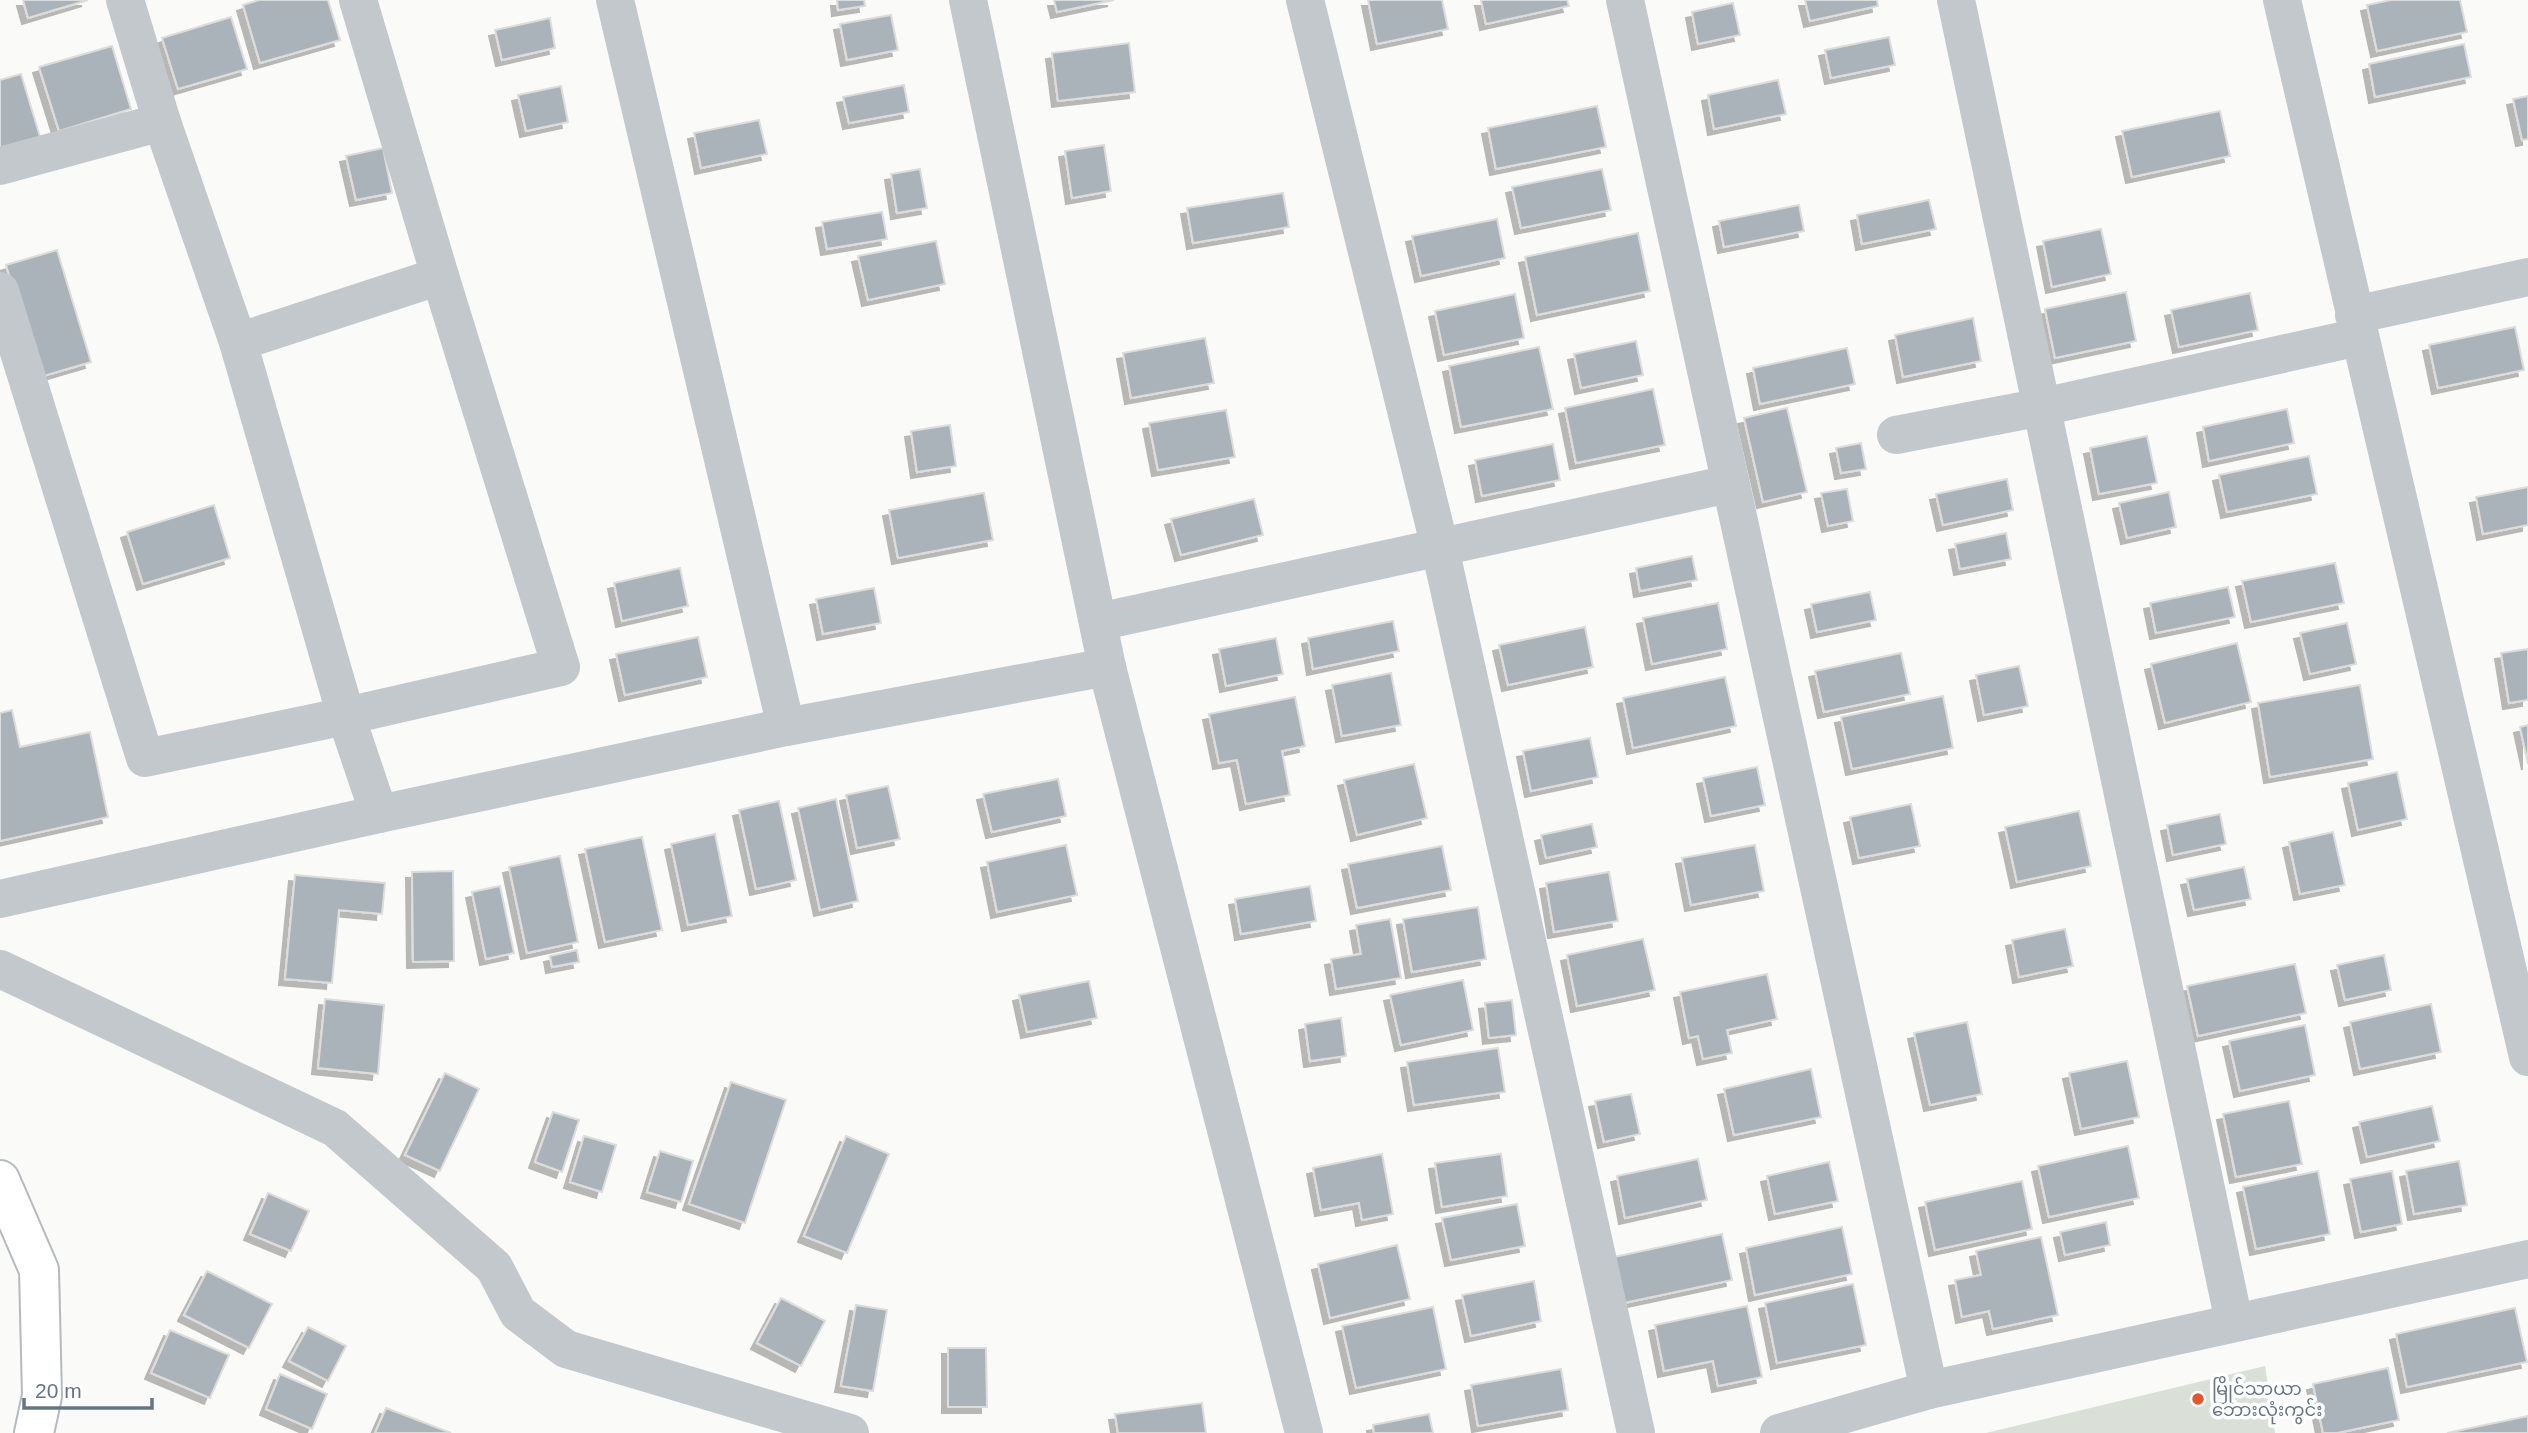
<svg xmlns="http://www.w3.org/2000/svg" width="2528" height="1433" viewBox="0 0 2528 1433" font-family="Helvetica,'Noto Sans Myanmar',sans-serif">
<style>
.green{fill:#dadfd7}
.building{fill:#aab3b9;stroke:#dcdcda;stroke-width:2;filter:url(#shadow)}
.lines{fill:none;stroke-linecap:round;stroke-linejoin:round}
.major-casing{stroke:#b5babe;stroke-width:42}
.minor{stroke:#c3c8cc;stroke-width:38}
.major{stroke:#fff;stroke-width:38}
.poi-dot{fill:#e4572e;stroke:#fff;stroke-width:2.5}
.labels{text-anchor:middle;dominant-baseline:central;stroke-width:7;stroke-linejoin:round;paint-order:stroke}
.poi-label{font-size:18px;fill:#657683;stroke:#fff;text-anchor:start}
</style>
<defs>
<filter id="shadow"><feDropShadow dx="-6" dy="6" stdDeviation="0" flood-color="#0004"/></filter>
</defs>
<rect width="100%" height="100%" fill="#fafaf8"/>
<path class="green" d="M 2265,1366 L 2275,1433 L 1986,1433 Z"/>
<g class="building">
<path d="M 23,0 L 88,0 L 28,18 Z"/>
<path d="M 259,0 L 328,0 L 340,40 L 260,63 L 243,5 Z"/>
<path d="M 837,0 L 864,0 L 865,6 L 838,10 Z"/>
<path d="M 1054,0 L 1114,0 L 1057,12 Z"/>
<path d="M 1368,0 L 1442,0 L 1448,29 L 1377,44 Z"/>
<path d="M 1481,0 L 1567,0 L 1569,6 L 1486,24 Z"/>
<path d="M 1805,0 L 1877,0 L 1878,6 L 1810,21 Z"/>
<path d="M 2391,0 L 2460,0 L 2467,32 L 2377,51 L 2367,5 Z"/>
<path d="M 1733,3 L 1740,35 L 1698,44 L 1692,12 Z"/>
<path d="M 891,15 L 898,50 L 847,60 L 840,24 Z"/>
<path d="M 231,17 L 247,69 L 178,89 L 162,38 Z"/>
<path d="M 550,18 L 555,48 L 502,60 L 495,30 Z"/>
<path d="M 1889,37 L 1895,65 L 1831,78 L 1825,50 Z"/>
<path d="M 1129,43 L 1135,92 L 1058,101 L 1052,53 Z"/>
<path d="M 2464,44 L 2471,77 L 2375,97 L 2369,64 Z"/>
<path d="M 112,46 L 131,109 L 59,131 L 39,67 Z"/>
<path d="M 21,74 L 41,140 L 0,152 L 0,80 Z"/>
<path d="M 1778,80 L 1786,114 L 1714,129 L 1708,95 Z"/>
<path d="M 904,85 L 909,112 L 849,123 L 843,97 Z"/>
<path d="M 561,86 L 568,122 L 526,131 L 518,95 Z"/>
<path d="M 2528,96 L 2528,139 L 2522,140 L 2513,99 Z"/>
<path d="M 1597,106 L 1606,147 L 1496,169 L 1488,128 Z"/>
<path d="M 2220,111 L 2230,156 L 2132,177 L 2122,131 Z"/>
<path d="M 759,120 L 767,154 L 701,168 L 694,133 Z"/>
<path d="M 1104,145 L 1111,191 L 1072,198 L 1065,151 Z"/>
<path d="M 383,148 L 392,193 L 356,200 L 346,156 Z"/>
<path d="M 920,169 L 927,208 L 897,213 L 891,174 Z"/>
<path d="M 1602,169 L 1611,210 L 1521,228 L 1512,187 Z"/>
<path d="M 1283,193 L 1289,227 L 1193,243 L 1187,208 Z"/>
<path d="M 1929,200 L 1936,229 L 1862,244 L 1857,215 Z"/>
<path d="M 1799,205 L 1804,231 L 1724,247 L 1719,221 Z"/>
<path d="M 882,212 L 887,239 L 827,249 L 822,222 Z"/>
<path d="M 1497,219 L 1505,258 L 1421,276 L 1412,236 Z"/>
<path d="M 2101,229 L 2111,274 L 2052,287 L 2043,241 Z"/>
<path d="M 1638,233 L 1650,291 L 1537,315 L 1525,257 Z"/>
<path d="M 936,241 L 945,284 L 868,300 L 858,256 Z"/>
<path d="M 57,250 L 91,362 L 40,377 L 6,265 Z"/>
<path d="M 2126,292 L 2136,341 L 2055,358 L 2045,309 Z"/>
<path d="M 2250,293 L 2258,330 L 2179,347 L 2171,310 Z"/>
<path d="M 1515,294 L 1524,338 L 1444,355 L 1435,311 Z"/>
<path d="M 1973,318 L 1981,361 L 1903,377 L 1895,335 Z"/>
<path d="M 2515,327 L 2524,370 L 2438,388 L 2429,345 Z"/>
<path d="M 1205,338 L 1214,383 L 1131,398 L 1123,353 Z"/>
<path d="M 1636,341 L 1643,375 L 1581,388 L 1574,354 Z"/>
<path d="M 1539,347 L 1553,409 L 1461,427 L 1449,366 Z"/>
<path d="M 1847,348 L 1855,384 L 1760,404 L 1753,368 Z"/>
<path d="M 1653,389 L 1665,445 L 1576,463 L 1565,408 Z"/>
<path d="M 1787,408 L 1807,492 L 1763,502 L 1744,418 Z"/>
<path d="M 2287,409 L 2294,443 L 2209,461 L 2203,427 Z"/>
<path d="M 1226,410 L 1235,457 L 1158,470 L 1149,423 Z"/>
<path d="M 950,425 L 956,466 L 917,472 L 911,431 Z"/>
<path d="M 2147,436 L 2157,483 L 2099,494 L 2090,448 Z"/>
<path d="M 1861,443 L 1866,469 L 1841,473 L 1836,448 Z"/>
<path d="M 1553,444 L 1560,480 L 1482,496 L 1475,460 Z"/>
<path d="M 2309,456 L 2317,494 L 2227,512 L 2219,475 Z"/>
<path d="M 2007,479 L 2013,510 L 1943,525 L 1936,494 Z"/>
<path d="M 2528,487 L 2528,525 L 2483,534 L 2476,497 Z"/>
<path d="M 1847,489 L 1853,521 L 1828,526 L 1821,493 Z"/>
<path d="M 2169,492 L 2176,527 L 2127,538 L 2119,503 Z"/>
<path d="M 984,493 L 993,540 L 898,558 L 889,510 Z"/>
<path d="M 1254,499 L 1263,535 L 1181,555 L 1171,519 Z"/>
<path d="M 214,505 L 230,558 L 143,584 L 127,532 Z"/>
<path d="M 2006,533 L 2011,559 L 1960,569 L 1955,544 Z"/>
<path d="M 1692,556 L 1697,580 L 1640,591 L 1636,568 Z"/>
<path d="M 2335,563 L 2344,603 L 2251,622 L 2242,581 Z"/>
<path d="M 680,568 L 688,606 L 622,621 L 614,583 Z"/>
<path d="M 2228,587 L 2235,617 L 2156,633 L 2150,603 Z"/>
<path d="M 874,588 L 881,623 L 823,634 L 816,599 Z"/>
<path d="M 1870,592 L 1876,620 L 1817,632 L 1811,604 Z"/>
<path d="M 1718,603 L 1727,649 L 1652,664 L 1643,618 Z"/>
<path d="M 1393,621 L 1399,651 L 1313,669 L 1308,638 Z"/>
<path d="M 2347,623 L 2356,664 L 2310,674 L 2300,633 Z"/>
<path d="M 1585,627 L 1593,667 L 1508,685 L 1499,645 Z"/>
<path d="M 698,637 L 707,677 L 625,695 L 616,654 Z"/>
<path d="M 1276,638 L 1283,674 L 1226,686 L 1219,649 Z"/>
<path d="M 2237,643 L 2251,702 L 2165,723 L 2151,664 Z"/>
<path d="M 2528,649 L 2528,700 L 2509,703 L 2501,653 Z"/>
<path d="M 1901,653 L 1910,694 L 1824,712 L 1815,671 Z"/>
<path d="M 2019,666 L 2028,706 L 1984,715 L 1976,675 Z"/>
<path d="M 1391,673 L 1401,725 L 1342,736 L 1332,685 Z"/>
<path d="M 1725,677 L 1736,726 L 1633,748 L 1623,698 Z"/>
<path d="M 2360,685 L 2373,759 L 2270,777 L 2258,703 Z"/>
<path d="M 1943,696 L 1953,748 L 1852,769 L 1841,717 Z"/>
<path d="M 1295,697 L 1305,746 L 1282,751 L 1290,795 L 1246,804 L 1237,760 L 1219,763 L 1209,714 Z"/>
<path d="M 12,710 L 20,747 L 90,732 L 108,817 L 0,841 L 0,713 Z"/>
<path d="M 2528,725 L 2528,764 L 2520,727 Z"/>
<path d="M 1590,738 L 1598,777 L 1531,791 L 1523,751 Z"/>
<path d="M 1414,764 L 1427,818 L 1357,835 L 1344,780 Z"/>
<path d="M 1757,767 L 1765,805 L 1711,816 L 1703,778 Z"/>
<path d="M 2397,772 L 2407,819 L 2358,830 L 2348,783 Z"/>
<path d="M 1058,779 L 1066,816 L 992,832 L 983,794 Z"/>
<path d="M 888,786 L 900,839 L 857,848 L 846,795 Z"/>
<path d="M 836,799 L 858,901 L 820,910 L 798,808 Z"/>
<path d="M 779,801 L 796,880 L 756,889 L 739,810 Z"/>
<path d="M 1911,804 L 1920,846 L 1859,858 L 1850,817 Z"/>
<path d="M 2079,811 L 2091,866 L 2017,882 L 2005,827 Z"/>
<path d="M 2220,814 L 2226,844 L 2173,855 L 2167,825 Z"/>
<path d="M 1592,824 L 1597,847 L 1546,858 L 1541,835 Z"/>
<path d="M 2333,832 L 2345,885 L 2300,894 L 2289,842 Z"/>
<path d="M 715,834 L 732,916 L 688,925 L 671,844 Z"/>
<path d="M 642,837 L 662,930 L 605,942 L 585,849 Z"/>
<path d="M 1066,845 L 1077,895 L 997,912 L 987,862 Z"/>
<path d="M 1755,845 L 1764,891 L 1691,905 L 1682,858 Z"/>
<path d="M 1442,846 L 1451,890 L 1357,908 L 1348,864 Z"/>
<path d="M 560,856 L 578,942 L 527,953 L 509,867 Z"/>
<path d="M 2244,867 L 2251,899 L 2194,910 L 2187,879 Z"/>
<path d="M 453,871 L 454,961 L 413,962 L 412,872 Z"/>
<path d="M 1609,872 L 1618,921 L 1554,932 L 1546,883 Z"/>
<path d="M 295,875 L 385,883 L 382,914 L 339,910 L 332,983 L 285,979 Z"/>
<path d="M 500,886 L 514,953 L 486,959 L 472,892 Z"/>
<path d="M 1310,886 L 1316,921 L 1241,934 L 1235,899 Z"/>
<path d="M 1478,907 L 1486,959 L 1412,972 L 1403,919 Z"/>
<path d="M 1390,919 L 1401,978 L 1336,989 L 1331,959 L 1361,954 L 1356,925 Z"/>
<path d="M 2065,929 L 2073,966 L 2019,977 L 2012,940 Z"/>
<path d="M 1643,939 L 1655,990 L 1577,1006 L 1567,955 Z"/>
<path d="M 577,950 L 579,962 L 552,967 L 550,956 Z"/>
<path d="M 2384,955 L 2391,990 L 2345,1000 L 2337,965 Z"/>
<path d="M 2295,964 L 2306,1013 L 2198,1036 L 2187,986 Z"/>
<path d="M 1767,974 L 1777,1019 L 1727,1030 L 1732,1053 L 1703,1059 L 1698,1036 L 1689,1038 L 1680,992 Z"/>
<path d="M 1463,980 L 1473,1030 L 1401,1045 L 1390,995 Z"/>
<path d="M 1089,981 L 1097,1018 L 1027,1032 L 1019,995 Z"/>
<path d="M 325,999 L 384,1005 L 378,1074 L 318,1068 Z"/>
<path d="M 1512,1000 L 1516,1035 L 1489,1038 L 1485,1003 Z"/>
<path d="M 2431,1004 L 2441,1052 L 2360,1069 L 2350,1022 Z"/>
<path d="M 1341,1018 L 1346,1056 L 1310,1061 L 1305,1024 Z"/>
<path d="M 1967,1022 L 1982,1094 L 1930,1105 L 1914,1033 Z"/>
<path d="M 2305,1025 L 2315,1075 L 2240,1091 L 2229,1041 Z"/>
<path d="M 1498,1048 L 1505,1092 L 1414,1105 L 1407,1062 Z"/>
<path d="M 2127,1061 L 2139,1117 L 2081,1129 L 2069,1073 Z"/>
<path d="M 1811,1069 L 1821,1117 L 1734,1135 L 1724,1089 Z"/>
<path d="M 445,1073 L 479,1089 L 440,1171 L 405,1155 Z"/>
<path d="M 731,1082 L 786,1100 L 745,1223 L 689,1204 Z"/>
<path d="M 1631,1094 L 1640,1134 L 1604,1142 L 1595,1101 Z"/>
<path d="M 2289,1101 L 2302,1164 L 2236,1177 L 2223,1114 Z"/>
<path d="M 2432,1106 L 2440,1141 L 2367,1157 L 2359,1122 Z"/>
<path d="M 553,1112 L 579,1120 L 562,1172 L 535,1162 Z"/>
<path d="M 584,1136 L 616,1145 L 602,1192 L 570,1182 Z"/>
<path d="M 846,1136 L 889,1154 L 847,1253 L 804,1236 Z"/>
<path d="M 2128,1146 L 2139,1198 L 2049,1217 L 2038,1166 Z"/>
<path d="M 660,1151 L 693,1161 L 681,1202 L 647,1192 Z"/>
<path d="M 1382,1154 L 1393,1214 L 1362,1220 L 1359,1203 L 1321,1210 L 1313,1168 Z"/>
<path d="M 1501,1154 L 1507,1196 L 1442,1207 L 1435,1163 Z"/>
<path d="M 1698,1159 L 1707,1200 L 1625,1218 L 1617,1176 Z"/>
<path d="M 2459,1161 L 2467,1205 L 2414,1214 L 2406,1171 Z"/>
<path d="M 1829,1162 L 1838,1201 L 1775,1214 L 1767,1176 Z"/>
<path d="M 2318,1171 L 2330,1234 L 2256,1249 L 2243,1187 Z"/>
<path d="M 2392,1171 L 2402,1224 L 2361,1232 L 2350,1179 Z"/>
<path d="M 2022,1181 L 2032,1229 L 1935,1250 L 1925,1202 Z"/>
<path d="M 268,1193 L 309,1211 L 291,1251 L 250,1234 Z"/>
<path d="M 1517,1204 L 1525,1246 L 1451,1260 L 1442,1218 Z"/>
<path d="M 2106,1222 L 2110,1245 L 2065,1255 L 2060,1232 Z"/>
<path d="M 1842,1227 L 1852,1274 L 1755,1295 L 1746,1248 Z"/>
<path d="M 1722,1234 L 1732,1280 L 1624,1303 L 1614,1257 Z"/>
<path d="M 2041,1237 L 2058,1315 L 1993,1329 L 1989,1311 L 1962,1317 L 1955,1280 L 1981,1275 L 1976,1251 Z"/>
<path d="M 1397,1245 L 1410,1299 L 1330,1318 L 1318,1264 Z"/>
<path d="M 207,1271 L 272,1304 L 249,1348 L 184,1315 Z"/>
<path d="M 1534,1281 L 1541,1321 L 1471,1336 L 1462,1295 Z"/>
<path d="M 1853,1284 L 1866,1345 L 1777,1363 L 1765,1303 Z"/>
<path d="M 781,1298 L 825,1321 L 801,1366 L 757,1343 Z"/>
<path d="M 856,1305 L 887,1310 L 873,1391 L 841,1386 Z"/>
<path d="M 1747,1306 L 1762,1377 L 1718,1386 L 1713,1361 L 1664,1371 L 1655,1325 Z"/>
<path d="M 1433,1307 L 1446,1369 L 1356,1388 L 1342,1326 Z"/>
<path d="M 2515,1308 L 2527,1362 L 2407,1387 L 2396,1334 Z"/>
<path d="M 308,1327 L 346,1346 L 328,1381 L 289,1361 Z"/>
<path d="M 170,1330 L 229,1355 L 210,1398 L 151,1373 Z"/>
<path d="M 948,1348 L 986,1348 L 987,1407 L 948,1407 Z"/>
<path d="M 2388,1368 L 2399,1420 L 2337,1433 L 2323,1433 L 2313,1384 Z"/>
<path d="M 1561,1369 L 1568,1410 L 1478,1426 L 1471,1385 Z"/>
<path d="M 280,1374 L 327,1394 L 312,1429 L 266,1409 Z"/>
<path d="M 1202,1403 L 1206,1433 L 1118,1433 L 1115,1414 Z"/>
<path d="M 386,1408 L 451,1433 L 375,1433 Z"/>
<path d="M 1429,1414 L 1433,1433 L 1374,1433 L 1373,1425 Z"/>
<path d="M 2528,1416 L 2528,1433 L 2447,1433 Z"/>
</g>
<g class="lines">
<defs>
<path id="major" d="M 0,1180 L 39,1270 L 42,1396 L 34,1433"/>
</defs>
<use href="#major" class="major-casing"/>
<g class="minor">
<path d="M 125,0 L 162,122 L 238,342 L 346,716 L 379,814"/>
<path d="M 615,0 L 786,727"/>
<path d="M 968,0 L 1107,667 L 1304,1433"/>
<path d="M 1305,0 L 1440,548 L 1636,1433"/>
<path d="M 1625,0 L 1929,1390"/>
<path d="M 1956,0 L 2234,1322"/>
<path d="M 2282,0 L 2528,1057"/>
<path d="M 0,166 L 162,122"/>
<path d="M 0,291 L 145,758 L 346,716 L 561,667 L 440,276 L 358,0"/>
<path d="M 2354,315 L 2528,277"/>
<path d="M 238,342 L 440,276"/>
<path d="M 1896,435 L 2042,407 L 2359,337"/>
<path d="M 1098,622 L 1729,484"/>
<path d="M 0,899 L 379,814 L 786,727 L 1107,667"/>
<path d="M 0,969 L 335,1128 L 494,1267 L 518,1313 L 566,1349 L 850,1433"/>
<path d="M 1779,1433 L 1929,1390 L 2528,1259"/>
</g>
<use href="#major" class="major"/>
</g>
<circle class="poi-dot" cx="2198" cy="1399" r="7"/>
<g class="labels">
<g class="poi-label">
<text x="2212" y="1389">မြိုင်သာယာ<tspan x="2212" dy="21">ဘေားလုံးကွင်း</tspan></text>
</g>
</g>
<path d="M24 1398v10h128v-10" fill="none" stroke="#657683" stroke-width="3.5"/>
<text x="35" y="1398" font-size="21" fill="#657683" stroke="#ffffff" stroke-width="5" paint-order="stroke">20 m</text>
</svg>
